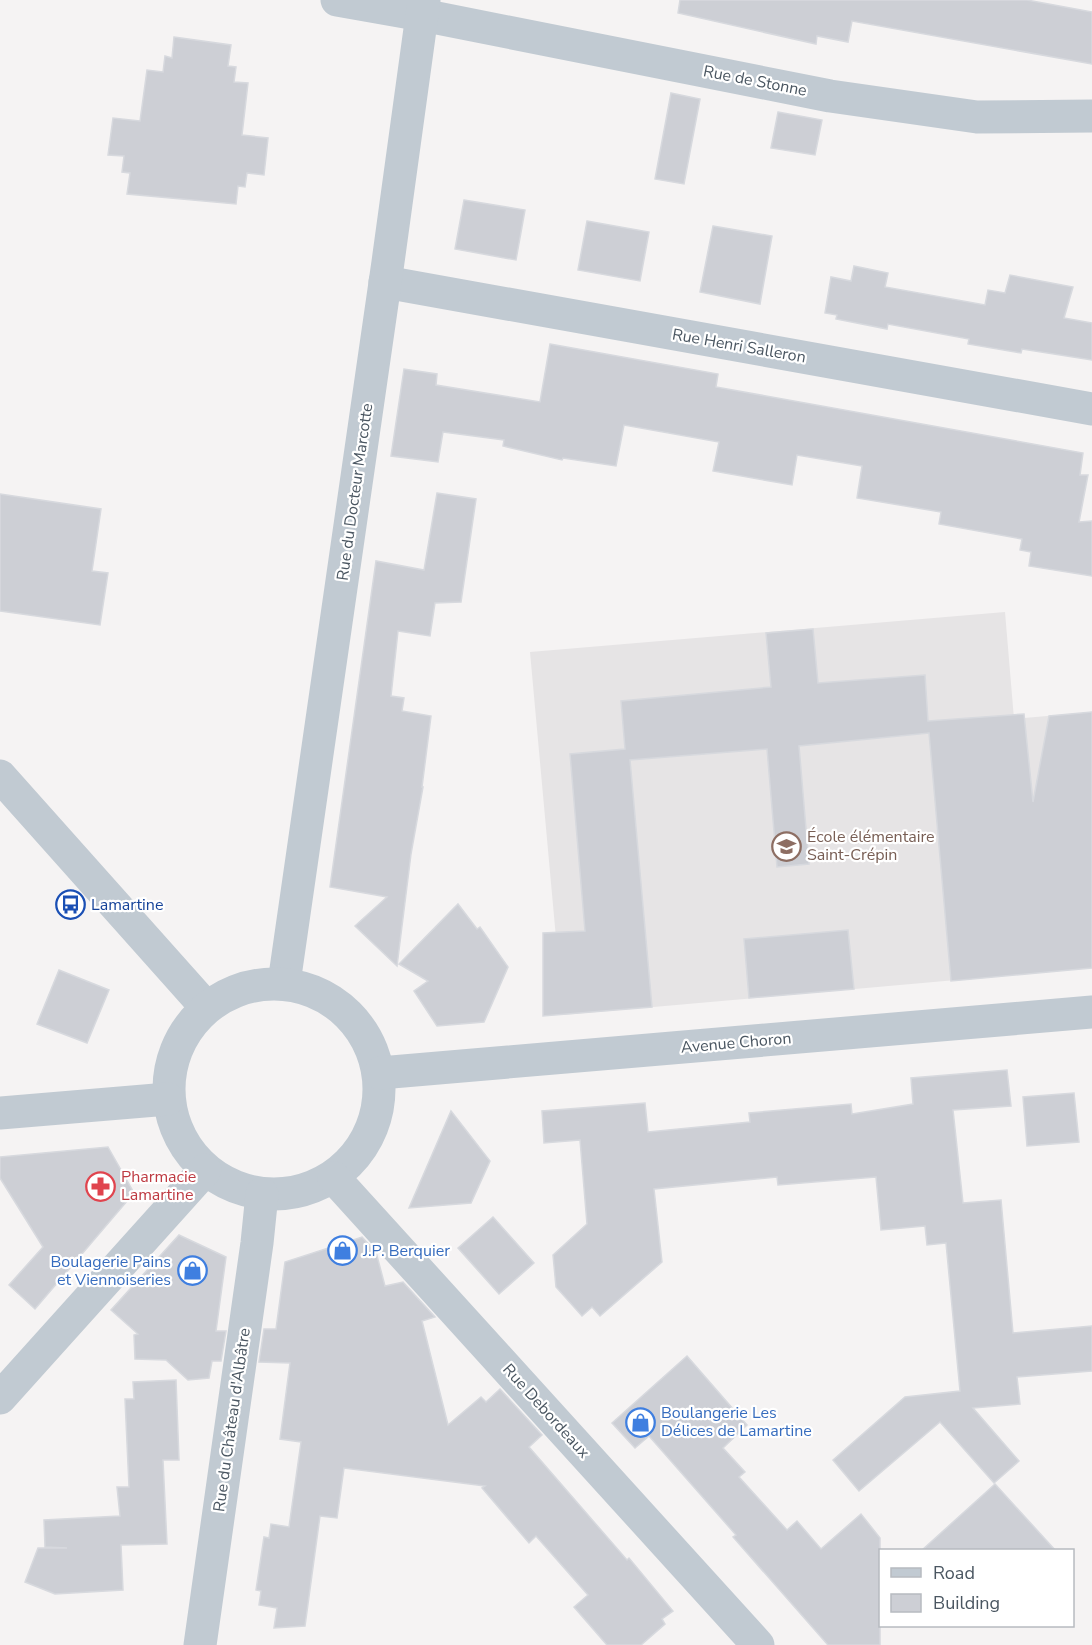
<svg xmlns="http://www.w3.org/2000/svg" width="1092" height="1645" viewBox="0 0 1092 1645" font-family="'Nunito Sans',sans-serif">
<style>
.education{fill:#e6e4e5}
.building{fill:#cdcfd5;stroke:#d7d9de;stroke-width:1.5}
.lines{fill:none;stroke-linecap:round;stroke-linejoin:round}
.minor{stroke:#c1cad2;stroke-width:33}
.labels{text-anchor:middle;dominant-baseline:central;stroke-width:4.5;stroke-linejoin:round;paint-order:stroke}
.street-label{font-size:16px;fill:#4a5661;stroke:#fff}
.education-label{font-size:16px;fill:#785e54;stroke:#fff;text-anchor:start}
.transit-label{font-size:16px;fill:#164399;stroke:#fff;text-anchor:start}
.health-label{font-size:16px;fill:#be3a42;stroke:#fff;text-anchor:start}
.shop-label{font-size:16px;fill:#366cbe;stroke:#fff;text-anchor:start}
</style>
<rect width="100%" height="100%" fill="#f5f3f3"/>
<path class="education" d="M 1005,612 L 1014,719 L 1092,712 L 1092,968 L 563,1015 L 530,652 Z"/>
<g class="building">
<path d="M 680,0 L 1027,0 L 1092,12 L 1092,64 L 852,21 L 848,42 L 817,36 L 816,44 L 678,13 Z"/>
<path d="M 174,37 L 231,45 L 228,66 L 236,67 L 234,82 L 248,83 L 242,135 L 268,138 L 264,175 L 247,173 L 245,187 L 238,186 L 236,204 L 127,194 L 130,173 L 122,172 L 124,156 L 108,155 L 113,118 L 140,121 L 147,70 L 163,72 L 165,56 L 172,58 Z"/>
<path d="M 671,93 L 700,99 L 684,184 L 655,179 Z"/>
<path d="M 778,112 L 822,120 L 815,155 L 771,148 Z"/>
<path d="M 464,200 L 525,210 L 516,260 L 455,249 Z"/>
<path d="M 587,221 L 649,232 L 640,281 L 578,270 Z"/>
<path d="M 713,226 L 772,236 L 760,304 L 700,292 Z"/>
<path d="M 854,266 L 888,273 L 885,287 L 985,305 L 988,290 L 1005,293 L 1010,275 L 1073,287 L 1064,318 L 1092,323 L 1092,360 L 1022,349 L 1021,353 L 968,344 L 969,339 L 888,324 L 887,329 L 836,319 L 837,315 L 825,313 L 831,277 L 851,281 Z"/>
<path d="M 550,344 L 718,374 L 716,387 L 1083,453 L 1080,475 L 1088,475 L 1079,522 L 1092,521 L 1092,576 L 1029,566 L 1031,552 L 1020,550 L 1022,539 L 939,524 L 941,512 L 857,498 L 862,466 L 797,455 L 792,485 L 713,471 L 719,442 L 624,425 L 616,466 L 563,458 L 562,460 L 503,446 L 504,440 L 443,432 L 438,462 L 391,456 L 404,369 L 437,374 L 436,385 L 540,402 Z"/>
<path d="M 437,493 L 476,499 L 461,602 L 435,603 L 430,636 L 398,631 L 391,696 L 404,698 L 402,711 L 431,716 L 422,787 L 423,787 L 411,854 L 397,966 L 355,926 L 387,897 L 330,887 L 376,561 L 424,570 Z"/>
<path d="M 0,494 L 101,509 L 92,571 L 108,573 L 100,625 L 0,611 Z"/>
<path d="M 813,629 L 818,683 L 925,675 L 928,721 L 1024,714 L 1033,802 L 1049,716 L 1092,712 L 1092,968 L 951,981 L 929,733 L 799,746 L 809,864 L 777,867 L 767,749 L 630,760 L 652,1007 L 543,1016 L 543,933 L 585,931 L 570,754 L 625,749 L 621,701 L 771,687 L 766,633 Z"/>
<path d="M 458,904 L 477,929 L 480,927 L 508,967 L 484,1022 L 437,1026 L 414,991 L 428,981 L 399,964 Z"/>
<path d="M 848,930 L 854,989 L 749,998 L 744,939 Z"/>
<path d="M 59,970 L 109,990 L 87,1043 L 37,1024 Z"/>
<path d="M 1007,1070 L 1011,1106 L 953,1110 L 963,1203 L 1001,1200 L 1013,1333 L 1092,1326 L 1092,1371 L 1017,1377 L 1020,1404 L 973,1408 L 1019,1461 L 994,1483 L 940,1422 L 859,1491 L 833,1460 L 905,1397 L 960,1391 L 946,1243 L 927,1245 L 925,1226 L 881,1230 L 876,1177 L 778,1185 L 777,1177 L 654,1189 L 662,1262 L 600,1316 L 592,1307 L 582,1316 L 556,1287 L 553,1255 L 587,1224 L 580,1140 L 544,1143 L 542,1111 L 645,1103 L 648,1132 L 750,1122 L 749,1113 L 851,1104 L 852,1114 L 913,1104 L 911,1078 Z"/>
<path d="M 1074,1093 L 1079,1142 L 1027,1146 L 1023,1097 Z"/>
<path d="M 451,1111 L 490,1161 L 471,1203 L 409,1208 Z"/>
<path d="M 108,1147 L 134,1193 L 35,1309 L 9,1285 L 43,1247 L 0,1178 L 0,1157 Z"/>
<path d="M 493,1217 L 534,1263 L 499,1294 L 458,1248 Z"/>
<path d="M 179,1235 L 226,1257 L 216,1331 L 226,1331 L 221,1361 L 212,1361 L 209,1378 L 188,1380 L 166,1360 L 135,1359 L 134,1335 L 138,1334 L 111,1310 Z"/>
<path d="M 362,1237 L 376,1252 L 385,1286 L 403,1282 L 435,1317 L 422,1321 L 448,1425 L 481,1397 L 486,1402 L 500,1389 L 542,1435 L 529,1447 L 627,1560 L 629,1558 L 673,1611 L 662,1619 L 665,1624 L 641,1645 L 607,1645 L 574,1607 L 588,1595 L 536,1536 L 529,1543 L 482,1488 L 485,1486 L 344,1468 L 337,1518 L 320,1516 L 305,1626 L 274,1628 L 277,1608 L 259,1605 L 261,1591 L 256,1590 L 264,1537 L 269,1538 L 271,1524 L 289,1527 L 301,1442 L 280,1439 L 290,1363 L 259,1362 L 264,1329 L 276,1329 L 285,1262 Z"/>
<path d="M 687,1356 L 747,1425 L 723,1448 L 745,1472 L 739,1477 L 787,1530 L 797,1521 L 821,1549 L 861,1514 L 880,1538 L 880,1645 L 828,1645 L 733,1537 L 736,1535 L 649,1436 L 635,1448 L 612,1423 Z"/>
<path d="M 176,1380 L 179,1460 L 163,1460 L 167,1544 L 121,1545 L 123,1590 L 55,1594 L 25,1582 L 38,1548 L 67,1548 L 45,1547 L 44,1520 L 120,1516 L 117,1487 L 129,1487 L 125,1399 L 134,1399 L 133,1382 Z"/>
<path d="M 995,1484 L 1056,1551 L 921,1551 L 984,1494 Z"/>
</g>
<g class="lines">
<g class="minor">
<path d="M 337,0 L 422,15 L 830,96 L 977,117 L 1092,116"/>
<path d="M 385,282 L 1092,409"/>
<path d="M 0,776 L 206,1007"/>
<path d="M 284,983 L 388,262 L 424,0"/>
<circle cx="274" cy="1089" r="105"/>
<path d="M 380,1073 L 1092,1012"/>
<path d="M 0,1113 L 168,1099"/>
<path d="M 334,1178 L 758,1645"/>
<path d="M 0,1398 L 205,1170"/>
<path d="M 200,1645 L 257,1243 L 262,1194"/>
</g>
</g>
<defs>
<symbol id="school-ring" viewBox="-11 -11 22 22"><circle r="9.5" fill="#fff" stroke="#8d6e63" stroke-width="1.5"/><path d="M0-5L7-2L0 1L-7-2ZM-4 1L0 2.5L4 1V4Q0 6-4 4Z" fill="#8d6e63"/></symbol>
<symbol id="bus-ring" viewBox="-11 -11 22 22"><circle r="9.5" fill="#fff" stroke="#1a4fb4" stroke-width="1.5"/><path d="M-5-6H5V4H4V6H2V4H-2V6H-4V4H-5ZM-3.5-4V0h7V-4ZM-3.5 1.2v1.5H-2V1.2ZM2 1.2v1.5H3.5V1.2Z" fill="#1a4fb4"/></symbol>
<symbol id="pharmacy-ring" viewBox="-11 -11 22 22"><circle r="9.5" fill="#fff" stroke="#e0444e" stroke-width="1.5"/><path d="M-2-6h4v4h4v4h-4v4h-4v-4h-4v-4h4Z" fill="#e0444e"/></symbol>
<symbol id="shop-ring" viewBox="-11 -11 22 22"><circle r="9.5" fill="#fff" stroke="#3f7fe0" stroke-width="1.5"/><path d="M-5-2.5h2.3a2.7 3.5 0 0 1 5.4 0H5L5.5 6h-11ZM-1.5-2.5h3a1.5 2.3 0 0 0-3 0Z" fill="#3f7fe0"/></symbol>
</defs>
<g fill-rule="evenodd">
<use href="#school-ring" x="770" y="830" width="33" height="33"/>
<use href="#bus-ring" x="54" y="888" width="33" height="33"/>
<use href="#pharmacy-ring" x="84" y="1170" width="33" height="33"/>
<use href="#shop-ring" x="326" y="1234" width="33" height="33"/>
<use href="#shop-ring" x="176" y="1254" width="33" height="33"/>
<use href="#shop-ring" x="624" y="1406" width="33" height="33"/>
</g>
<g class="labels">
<g class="street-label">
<text transform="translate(755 81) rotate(11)">Rue de Stonne</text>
<text transform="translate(739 346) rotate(10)">Rue Henri Salleron</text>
<text transform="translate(355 492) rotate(-82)">Rue du Docteur Marcotte</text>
<text transform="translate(736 1043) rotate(-5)">Avenue Choron</text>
<text transform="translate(546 1411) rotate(48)">Rue Debordeaux</text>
<text transform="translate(232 1420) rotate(-82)">Rue du Château d'Albâtre</text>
</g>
<g class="education-label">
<text x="807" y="837">École élémentaire<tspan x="807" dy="18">Saint-Crépin</tspan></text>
</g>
<g class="transit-label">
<text x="91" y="905">Lamartine</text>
</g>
<g class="health-label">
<text x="121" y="1177">Pharmacie<tspan x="121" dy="18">Lamartine</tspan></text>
</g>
<g class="shop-label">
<text x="363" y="1251">J.P. Berquier</text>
<text x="171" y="1262" text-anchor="end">Boulagerie Pains<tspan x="171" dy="18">et Viennoiseries</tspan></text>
<text x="661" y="1413">Boulangerie Les<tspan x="661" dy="18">Délices de Lamartine</tspan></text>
</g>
</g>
<rect x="879" y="1549" width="195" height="78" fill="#ffffff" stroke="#b7bbc0" stroke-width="1.5"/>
<rect x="891" y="1568" width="30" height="9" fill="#c1cad2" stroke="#b7bbc0" stroke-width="1.5"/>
<text x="933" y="1579" font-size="18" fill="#4a5661">Road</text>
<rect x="891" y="1594" width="30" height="18" fill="#cdcfd5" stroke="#b7bbc0" stroke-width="1.5"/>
<text x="933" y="1609" font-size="18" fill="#4a5661">Building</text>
</svg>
